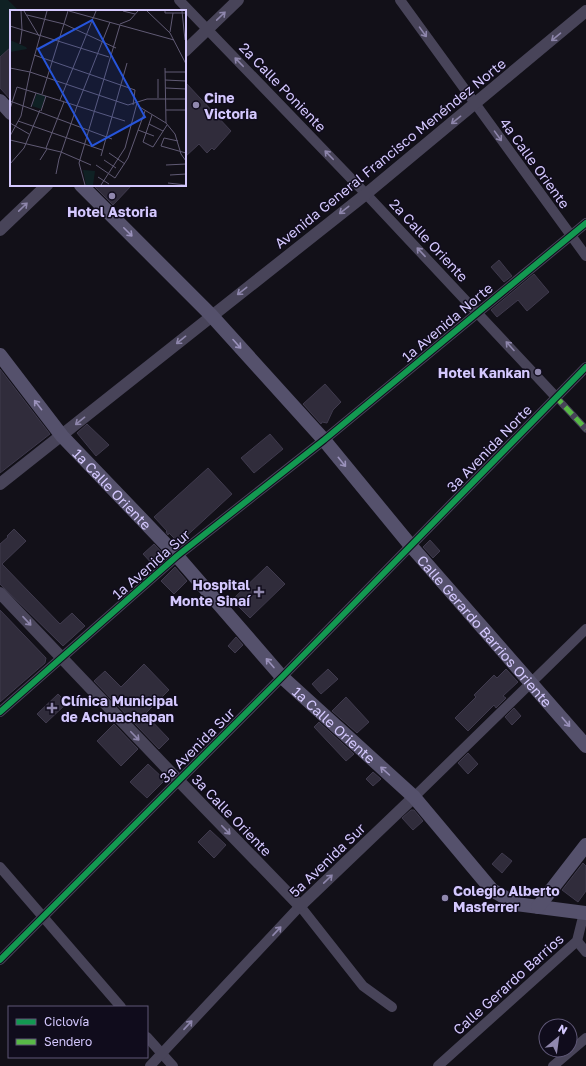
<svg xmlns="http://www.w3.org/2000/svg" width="586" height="1066" viewBox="0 0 586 1066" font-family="'Golos Text',sans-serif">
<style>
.green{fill:#0f2124}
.building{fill:#302c3b;stroke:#3f3a4d}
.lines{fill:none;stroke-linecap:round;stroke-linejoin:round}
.pedestrian{stroke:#484459;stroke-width:7}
.minor{stroke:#484459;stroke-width:10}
.tertiary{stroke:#484459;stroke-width:12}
.secondary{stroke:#55516c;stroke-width:14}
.quiet{stroke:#58b947;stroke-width:5;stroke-dasharray:10 5;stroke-linecap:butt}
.cycleway-casing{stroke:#100c1c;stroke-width:8}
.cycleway{stroke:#139951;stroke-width:6}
.oneway{stroke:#8e86ac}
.oneway2{stroke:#9b92bc}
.poi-dot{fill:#9088ae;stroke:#100c1c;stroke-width:1.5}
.labels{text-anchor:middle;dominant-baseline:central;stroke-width:3;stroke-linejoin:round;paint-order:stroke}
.street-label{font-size:14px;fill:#d4c8fe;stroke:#100c1c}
.poi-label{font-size:14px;font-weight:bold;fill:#d4c8fe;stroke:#100c1c;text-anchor:start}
.inset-road{fill:none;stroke:#605a74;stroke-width:1}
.view{fill:#2654da;fill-opacity:0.15;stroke:#2654da;stroke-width:2}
.inset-edge{fill:none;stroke:#d4c8fe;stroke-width:2}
</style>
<rect width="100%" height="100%" fill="#121018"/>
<path class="green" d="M 0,0 L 8,0 L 19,11 L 11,11 L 11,53 L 0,63 Z"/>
<g class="building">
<path d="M 11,47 L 11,100 L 0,88 L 0,57 Z"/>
<path d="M 185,82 L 231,131 L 214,150 L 212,148 L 207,153 L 199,144 L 185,157 Z"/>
<path d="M 93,185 L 132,185 L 113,205 Z"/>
<path d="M 499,260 L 512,276 L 504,282 L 491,267 Z"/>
<path d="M 534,274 L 549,292 L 527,311 L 518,300 L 497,317 L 491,310 Z"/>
<path d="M 0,369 L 50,434 L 0,473 Z"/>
<path d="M 325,384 L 341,402 L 333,410 L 327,423 L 322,422 L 321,424 L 303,404 Z"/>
<path d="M 87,424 L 109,445 L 96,456 L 77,433 Z"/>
<path d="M 270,434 L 283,449 L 254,473 L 241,458 Z"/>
<path d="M 208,468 L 232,494 L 179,543 L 169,533 L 168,535 L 166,532 L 167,531 L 154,517 Z"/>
<path d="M 14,529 L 26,541 L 2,564 L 60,624 L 72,613 L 85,626 L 63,646 L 0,584 L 0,544 L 8,537 L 7,536 Z"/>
<path d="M 430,540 L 440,551 L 433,558 L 423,547 Z"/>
<path d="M 154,544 L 166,557 L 155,567 L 143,554 Z"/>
<path d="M 267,566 L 285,584 L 250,618 L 232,600 Z"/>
<path d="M 175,567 L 187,581 L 174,594 L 161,581 Z"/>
<path d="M 0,610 L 46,658 L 45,663 L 0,702 Z"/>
<path d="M 236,637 L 243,645 L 235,653 L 228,646 Z"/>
<path d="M 144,664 L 169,690 L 145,714 L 169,739 L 159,749 L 94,681 L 105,671 L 121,687 Z"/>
<path d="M 328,669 L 338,679 L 321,694 L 312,684 Z"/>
<path d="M 506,669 L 518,682 L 503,696 L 506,698 L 496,708 L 494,705 L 468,731 L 455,718 L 476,697 L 474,695 L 494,675 L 497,678 Z"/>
<path d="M 58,694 L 67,703 L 46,723 L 37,714 Z"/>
<path d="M 346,697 L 369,722 L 357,733 L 332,711 Z"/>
<path d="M 514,708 L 521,716 L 512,725 L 505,717 Z"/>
<path d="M 319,722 L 354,754 L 346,761 L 314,727 Z"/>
<path d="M 114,724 L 138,749 L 121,766 L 97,741 Z"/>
<path d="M 468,753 L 478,764 L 468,774 L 458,763 Z"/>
<path d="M 148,764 L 165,780 L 147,798 L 130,782 Z"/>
<path d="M 373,772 L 381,779 L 373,786 L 366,779 Z"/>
<path d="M 411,810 L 414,810 L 423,821 L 413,830 L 402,818 Z"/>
<path d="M 210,830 L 226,845 L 214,858 L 198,842 Z"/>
<path d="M 502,853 L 512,861 L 502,873 L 492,864 Z"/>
<path d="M 583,863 L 586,866 L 586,891 L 578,902 L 562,890 Z"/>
</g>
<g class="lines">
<path class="pedestrian" d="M 555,396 L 586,429"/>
<g class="minor">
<path d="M 179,0 L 366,194 L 555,396"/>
<path d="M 400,0 L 586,256"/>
<path d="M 0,712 L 177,556 L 324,440 L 586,223"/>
<path d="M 414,797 L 586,629"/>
<path d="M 0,867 L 121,1007"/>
<path d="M 577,941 L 586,952"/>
<path d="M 0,960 L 282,677 L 586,367"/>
<path d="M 147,1037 L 173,1066"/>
<path d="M 150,1066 L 300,906 L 363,986 L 392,1007"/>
<path d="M 438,1066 L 577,941 L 584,913"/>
<path d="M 553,1066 L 586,1038"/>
</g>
<g class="tertiary">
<path d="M 185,51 L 238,0"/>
<path d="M 0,230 L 47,185"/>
<path d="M 0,484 L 366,194 L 586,11"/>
<path d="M 0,593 L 178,780 L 300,906 L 414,797"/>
</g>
<g class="secondary">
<path d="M 0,101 L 11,113"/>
<path id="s1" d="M 81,185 L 211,315 L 324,440 L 411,546 L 586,746"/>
<path id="s2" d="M 0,355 L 62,436 L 177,556 L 282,677 L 414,797 L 492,890 L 516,904 L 586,913"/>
<path d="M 538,907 L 586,845"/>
</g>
<path class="quiet" d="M 555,396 L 586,429"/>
<defs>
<g id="cycleway">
<path d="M 0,712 L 177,556 L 324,440 L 586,223"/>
<path d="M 0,960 L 282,677 L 586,367"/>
</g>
</defs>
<use href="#cycleway" class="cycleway-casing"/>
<use href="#cycleway" class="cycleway"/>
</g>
<defs><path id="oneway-shaft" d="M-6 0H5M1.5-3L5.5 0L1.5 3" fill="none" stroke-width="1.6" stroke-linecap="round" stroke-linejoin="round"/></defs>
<g class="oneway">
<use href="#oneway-shaft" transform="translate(221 16) rotate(-44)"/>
<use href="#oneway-shaft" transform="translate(423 32) rotate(54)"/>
<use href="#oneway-shaft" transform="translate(556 37) rotate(140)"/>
<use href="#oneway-shaft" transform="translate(239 62) rotate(-134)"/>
<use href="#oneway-shaft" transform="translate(456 120) rotate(141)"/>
<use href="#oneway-shaft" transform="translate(498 136) rotate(54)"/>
<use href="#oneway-shaft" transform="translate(329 155) rotate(-134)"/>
<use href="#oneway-shaft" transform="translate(23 207) rotate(-44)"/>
<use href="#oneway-shaft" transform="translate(344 210) rotate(142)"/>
<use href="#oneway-shaft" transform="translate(421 252) rotate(-133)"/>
<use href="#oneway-shaft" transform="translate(242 291) rotate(142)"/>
<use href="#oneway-shaft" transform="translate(181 340) rotate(141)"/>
<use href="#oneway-shaft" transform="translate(510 346) rotate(-132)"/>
<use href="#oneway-shaft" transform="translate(80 421) rotate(141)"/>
<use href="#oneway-shaft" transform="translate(27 621) rotate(47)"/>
<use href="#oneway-shaft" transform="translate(135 736) rotate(46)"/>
<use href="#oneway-shaft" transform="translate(226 830) rotate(46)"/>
<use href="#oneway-shaft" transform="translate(328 879) rotate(-44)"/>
<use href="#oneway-shaft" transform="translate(277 931) rotate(-47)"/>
<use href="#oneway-shaft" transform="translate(188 1025) rotate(-47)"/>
</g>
<g class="oneway2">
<use href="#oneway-shaft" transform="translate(128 232) rotate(45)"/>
<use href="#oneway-shaft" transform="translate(237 344) rotate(48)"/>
<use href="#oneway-shaft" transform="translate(38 405) rotate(-128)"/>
<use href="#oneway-shaft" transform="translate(342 462) rotate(51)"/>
<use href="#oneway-shaft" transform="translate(270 663) rotate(-131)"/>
<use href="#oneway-shaft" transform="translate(566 722) rotate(50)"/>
<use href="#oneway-shaft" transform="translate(385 771) rotate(-138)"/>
</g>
<g class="poi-dot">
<circle cx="196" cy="105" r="4"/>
<circle cx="112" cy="196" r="4"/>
<circle cx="538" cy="372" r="4"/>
<path d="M257 586h4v4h4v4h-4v4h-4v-4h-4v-4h4z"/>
<path d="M50 702h4v4h4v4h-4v4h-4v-4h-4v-4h4z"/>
<circle cx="445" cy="898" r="4"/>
</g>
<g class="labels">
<g class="street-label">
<text transform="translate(283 87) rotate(46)">2a Calle Poniente</text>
<text transform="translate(390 153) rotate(-39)">Avenida General Francisco Menéndez Norte</text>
<text transform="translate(535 163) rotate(54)">4a Calle Oriente</text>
<text transform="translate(429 240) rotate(47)">2a Calle Oriente</text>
<text transform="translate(447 322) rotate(-40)">1a Avenida Norte</text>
<text transform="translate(489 448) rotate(-46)">3a Avenida Norte</text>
<text stroke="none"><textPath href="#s2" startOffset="175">1a Calle Oriente</textPath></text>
<text transform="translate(151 564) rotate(-41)">1a Avenida Sur</text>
<text stroke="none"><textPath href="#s1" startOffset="602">Calle Gerardo Barrios Oriente</textPath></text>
<text stroke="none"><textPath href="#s2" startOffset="499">1a Calle Oriente</textPath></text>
<text transform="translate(197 745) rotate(-45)">3a Avenida Sur</text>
<text transform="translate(232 815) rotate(46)">3a Calle Oriente</text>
<text transform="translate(327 860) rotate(-44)">5a Avenida Sur</text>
<text transform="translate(508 984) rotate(-42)">Calle Gerardo Barrios</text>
</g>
<g class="poi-label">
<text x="204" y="97">Cine<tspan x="204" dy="16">Victoria</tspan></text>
<text x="112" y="211" text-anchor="middle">Hotel Astoria</text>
<text x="530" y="372" text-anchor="end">Hotel Kankan</text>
<text x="250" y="584" text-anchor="end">Hospital<tspan x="250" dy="16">Monte Sinaí</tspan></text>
<text x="61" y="700">Clínica Municipal<tspan x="61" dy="16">de Achuachapan</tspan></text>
<text x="453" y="890">Colegio Alberto<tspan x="453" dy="16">Masferrer</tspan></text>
</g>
</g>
<g transform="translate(10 10)">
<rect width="176" height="176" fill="#121018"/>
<path d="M 0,30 L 16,37 L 17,39 L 0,42 ZM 27,83 L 36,86 L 31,99 L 22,96 ZM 73,160 L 85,161 L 83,175 L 76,175 Z" fill="#0f2124"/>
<path class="inset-road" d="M 14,1 L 29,26M 37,1 L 20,62 L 118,95 L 137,89 L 176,89M 59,1 L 164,30M 113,1 L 125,4M 137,1 L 160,23 L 176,54M 155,1 L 155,3 L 176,3M 172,1 L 175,30M 17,5 L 54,14 L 106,38M 110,14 L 120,10 L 128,1M 0,16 L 99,47M 160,22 L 163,3M 10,34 L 12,20 L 11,1M 24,45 L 125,80 L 123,95M 0,58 L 20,62 L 11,106 L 0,126M 155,58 L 156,113M 155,62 L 176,62M 148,69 L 148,88M 155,70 L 176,71M 156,78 L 176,79M 32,84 L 58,1M 50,90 L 86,1M 0,91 L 102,129M 128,96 L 156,113 L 165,124 L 171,144 L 176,151M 21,97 L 26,83M 0,99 L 7,77 L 115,111M 156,100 L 176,100M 31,101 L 36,86M 142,105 L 133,132 L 143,137 L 157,115M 8,111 L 92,140M 0,113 L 19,124M 139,114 L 153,121M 128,120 L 144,126M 0,130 L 51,142 L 81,155M 168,131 L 154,128 L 151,136 L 176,143M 36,138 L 54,92M 99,143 L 115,154M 91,146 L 117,53M 30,150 L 37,139M 94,150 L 106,158M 0,154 L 14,138 L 30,100M 86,155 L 105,168 L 118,148 L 135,101M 156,155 L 176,154M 46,164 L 49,149 L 67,96 L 100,12M 160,165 L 176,164M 88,167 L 99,174M 158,173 L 176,175M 75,175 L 69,153 L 110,15M 91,175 L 115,138 L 127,93"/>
<path class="view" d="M 82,10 L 135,107 L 82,136 L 28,39 Z"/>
<rect width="176" height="176" class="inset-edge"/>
</g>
<rect x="8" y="1006" width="140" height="52" fill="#100c1c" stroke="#5e5776"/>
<rect x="16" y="1019" width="20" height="6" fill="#139951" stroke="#5e5776"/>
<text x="44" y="1026" font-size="12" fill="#d4c8fe">Ciclovía</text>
<rect x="16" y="1039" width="20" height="6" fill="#58b947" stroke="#5e5776"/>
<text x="44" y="1046" font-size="12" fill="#d4c8fe">Sendero</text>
<g transform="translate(558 1038) rotate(29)"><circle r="19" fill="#100c1c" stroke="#5e5776"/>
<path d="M0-3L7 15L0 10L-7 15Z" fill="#9088ae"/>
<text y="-6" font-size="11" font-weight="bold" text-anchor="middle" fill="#d4c8fe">N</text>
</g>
</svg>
